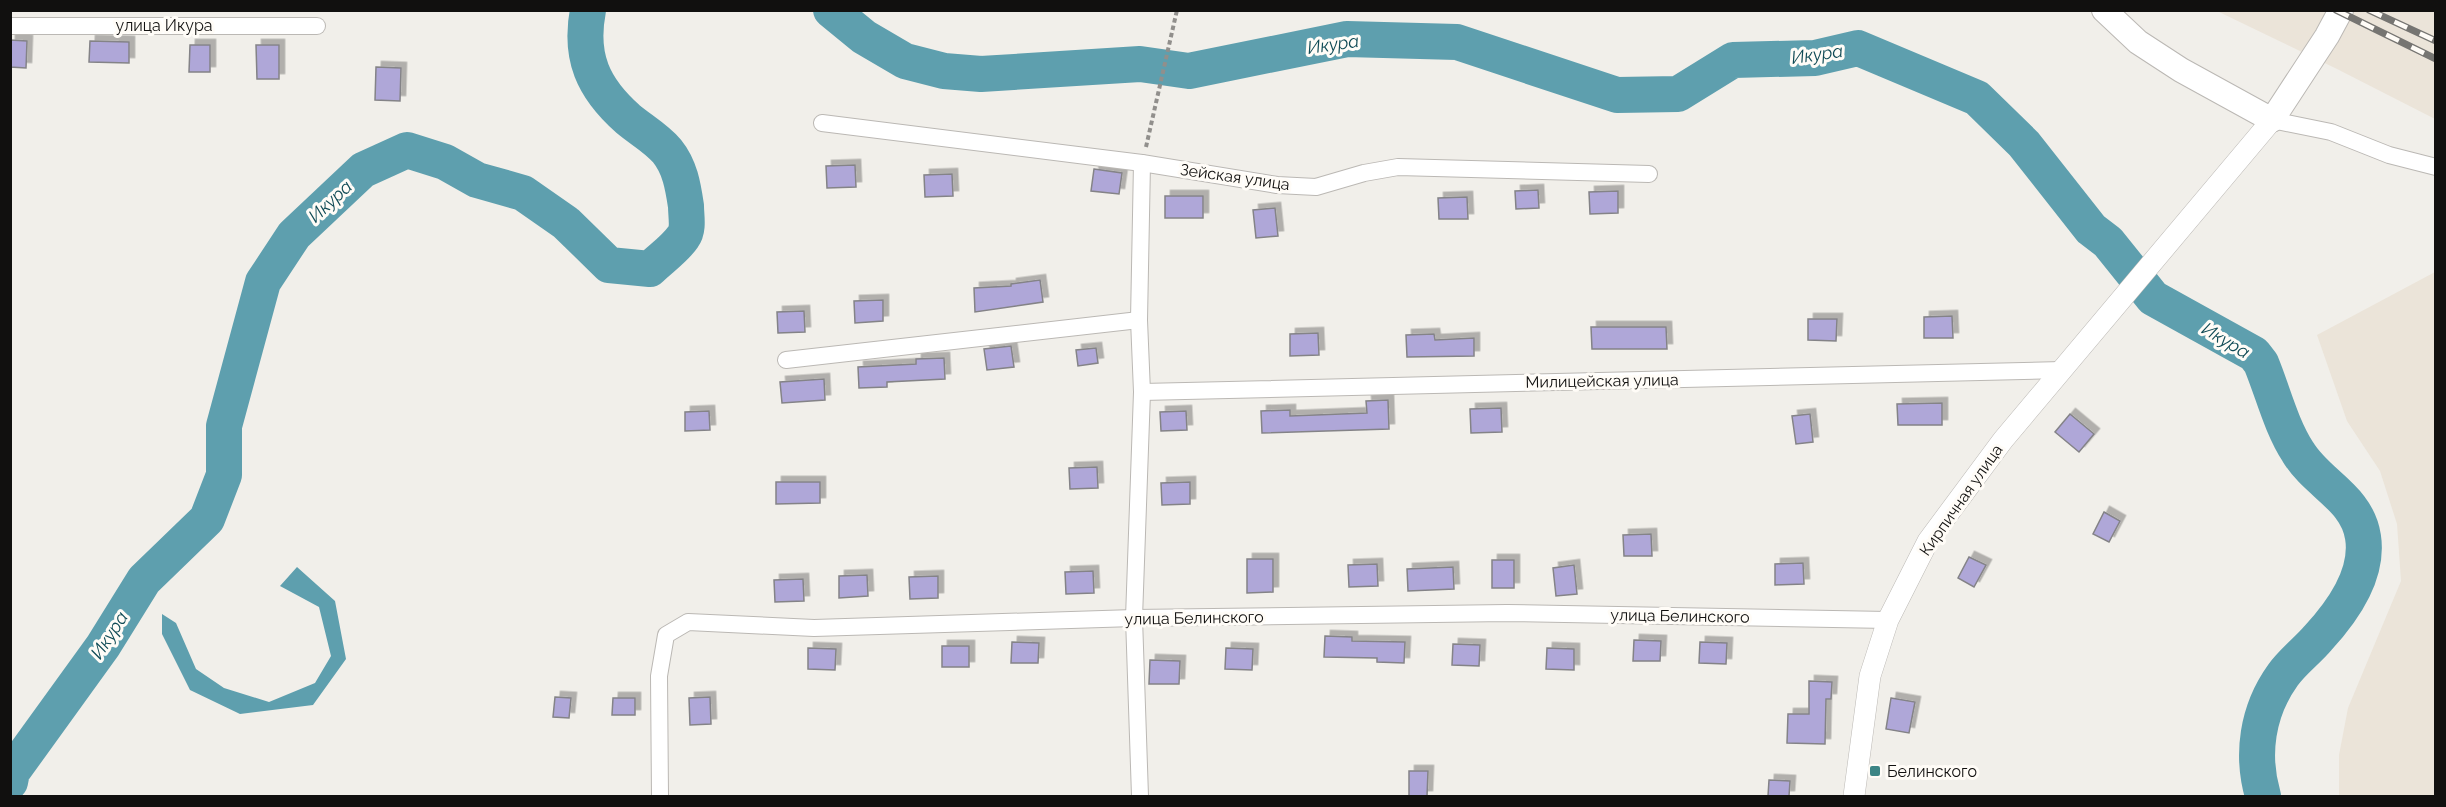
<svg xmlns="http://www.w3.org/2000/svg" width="2446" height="807" viewBox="0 0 2446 807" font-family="Raleway,sans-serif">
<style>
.built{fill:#ebe4d9}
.water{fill:#5e9fae}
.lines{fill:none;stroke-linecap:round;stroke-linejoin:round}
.river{stroke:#5e9fae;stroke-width:36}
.building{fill:#afa7d8;stroke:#848387;stroke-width:1.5;filter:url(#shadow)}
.minor-casing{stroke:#bbb8b4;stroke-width:18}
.tertiary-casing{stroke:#bbb8b4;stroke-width:22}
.secondary-casing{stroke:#bbb8b4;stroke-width:26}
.path{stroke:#918f8c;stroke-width:4;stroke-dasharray:4.5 3;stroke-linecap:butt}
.minor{stroke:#fff;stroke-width:16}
.tertiary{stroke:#fff;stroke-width:21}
.secondary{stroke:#fff;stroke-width:24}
.rail-casing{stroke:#767572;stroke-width:7}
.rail{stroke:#fffcf7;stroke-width:4.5;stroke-dasharray:14;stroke-linecap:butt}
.poi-dot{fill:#3c8585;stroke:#fffcf7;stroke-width:2}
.labels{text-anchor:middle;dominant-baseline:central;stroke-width:6;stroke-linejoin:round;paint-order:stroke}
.street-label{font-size:16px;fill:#11100f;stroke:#fffcf7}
.poi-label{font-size:16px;fill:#11100f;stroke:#fffcf7;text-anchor:start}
.water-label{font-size:18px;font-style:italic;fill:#0f4a55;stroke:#fffcf7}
</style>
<defs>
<filter id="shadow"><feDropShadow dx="5.5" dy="-5.5" stdDeviation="0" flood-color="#0004"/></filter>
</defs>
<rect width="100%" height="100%" fill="#f1efea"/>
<g class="built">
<path d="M 2217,11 L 2435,11 L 2435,119 L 2337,69 Z"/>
<path d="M 2435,272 L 2435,796 L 2339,796 L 2339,755 L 2348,708 L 2401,581 L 2397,524 L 2380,471 L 2347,421 L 2317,335 Z"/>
</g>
<path class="water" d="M 297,567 L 335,601 L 346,659 L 313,705 L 240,714 L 190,690 L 162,634 L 162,614 L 176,623 L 196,669 L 224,688 L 269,702 L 315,683 L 331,656 L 319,607 L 280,586 Z"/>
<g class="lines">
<g class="river">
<path d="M 831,10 L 864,37 L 905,61 L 944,71 L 981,74 L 1140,64 L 1189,71 L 1347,39 L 1457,42 L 1617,95 L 1678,94 L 1733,60 L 1815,58 L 1858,48 L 1977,98 L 2024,144 L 2091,229 L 2108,242 L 2153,298 L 2254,354 L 2261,363 C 2273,392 2281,426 2298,452 C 2317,484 2357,497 2363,537 C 2369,575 2342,612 2318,638 C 2307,651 2293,661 2283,675 C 2257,711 2251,755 2263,796"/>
<path d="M 10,782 L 12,772 L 103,646 L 144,580 L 207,519 L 224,475 L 224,426 L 263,282 L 294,235 L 363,170 L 407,150 L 445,162 L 477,180 L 523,193 L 566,223 L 609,265 L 650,269 C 660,259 675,249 683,237 C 689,229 686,216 686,206 C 683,186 680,167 667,151 C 656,138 641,130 628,119 C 593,88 579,57 588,10"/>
</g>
</g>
<g class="building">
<path d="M 10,40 L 27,41 L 26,68 L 10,67 Z"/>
<path d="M 90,41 L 129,42 L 129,63 L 89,62 Z"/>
<path d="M 190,45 L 210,45 L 210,72 L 189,72 Z"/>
<path d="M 256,45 L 279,45 L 279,79 L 257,79 Z"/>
<path d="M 376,67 L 401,68 L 400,101 L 375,100 Z"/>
<path d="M 855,165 L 856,187 L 827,188 L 826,166 Z"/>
<path d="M 1094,169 L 1122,173 L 1119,194 L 1091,191 Z"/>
<path d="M 952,174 L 953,196 L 925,197 L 924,175 Z"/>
<path d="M 1538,190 L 1539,208 L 1516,209 L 1515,191 Z"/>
<path d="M 1618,191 L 1618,213 L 1590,214 L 1589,192 Z"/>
<rect x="1165" y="196" width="38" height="22"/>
<path d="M 1467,197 L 1468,219 L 1439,219 L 1438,198 Z"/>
<path d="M 1275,208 L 1278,236 L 1256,238 L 1253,210 Z"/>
<path d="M 1040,280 L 1043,302 L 975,312 L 974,288 L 1011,286 L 1011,284 Z"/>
<path d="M 883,300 L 883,321 L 855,323 L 854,301 Z"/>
<path d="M 804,311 L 805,332 L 778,333 L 777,312 Z"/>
<path d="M 1952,316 L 1953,338 L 1924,338 L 1924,317 Z"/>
<path d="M 1808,319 L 1837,319 L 1836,341 L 1808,340 Z"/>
<path d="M 1591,327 L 1666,327 L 1667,349 L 1592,349 Z"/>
<path d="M 1318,333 L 1319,355 L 1290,356 L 1290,334 Z"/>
<path d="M 1434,334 L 1435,340 L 1474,338 L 1474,356 L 1407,357 L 1406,335 Z"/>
<path d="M 1011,346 L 1014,367 L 987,370 L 984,349 Z"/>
<path d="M 1096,348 L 1098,363 L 1078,366 L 1076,350 Z"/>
<path d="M 944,358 L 945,379 L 887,382 L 887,387 L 859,388 L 858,367 L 916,364 L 916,359 Z"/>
<path d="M 824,379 L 825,400 L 782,403 L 780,382 Z"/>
<path d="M 1388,400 L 1389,429 L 1262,433 L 1261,411 L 1290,410 L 1290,416 L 1367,413 L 1366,401 Z"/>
<path d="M 1942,403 L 1942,425 L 1898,425 L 1897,404 Z"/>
<path d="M 1501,408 L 1502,432 L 1471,433 L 1470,409 Z"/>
<path d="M 709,411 L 710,430 L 685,431 L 685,412 Z"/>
<path d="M 1186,411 L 1187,430 L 1161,431 L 1160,412 Z"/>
<path d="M 1810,414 L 1813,442 L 1796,444 L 1792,416 Z"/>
<path d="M 2070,414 L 2094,434 L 2079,452 L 2055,432 Z"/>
<path d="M 1097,467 L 1098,488 L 1070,489 L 1069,468 Z"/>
<path d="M 776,482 L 820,482 L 820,503 L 776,504 Z"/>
<path d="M 1190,482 L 1190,504 L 1162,505 L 1161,483 Z"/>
<path d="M 2104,512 L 2120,521 L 2109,542 L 2093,534 Z"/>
<path d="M 1651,534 L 1652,556 L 1624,556 L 1623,535 Z"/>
<path d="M 1969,557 L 1986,565 L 1974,587 L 1958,578 Z"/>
<path d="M 1247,559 L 1273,559 L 1273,592 L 1247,593 Z"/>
<rect x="1492" y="560" width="22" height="28"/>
<path d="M 1803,563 L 1804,584 L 1775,585 L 1775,564 Z"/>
<path d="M 1377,564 L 1378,586 L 1349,587 L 1348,565 Z"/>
<path d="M 1574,565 L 1577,594 L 1556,596 L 1553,568 Z"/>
<path d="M 1453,567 L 1454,589 L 1408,591 L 1407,569 Z"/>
<path d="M 1093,571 L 1094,593 L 1066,594 L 1065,572 Z"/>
<path d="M 867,575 L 868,596 L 839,598 L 839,576 Z"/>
<path d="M 938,576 L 938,598 L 910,599 L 909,577 Z"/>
<path d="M 803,579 L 804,601 L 775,602 L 774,580 Z"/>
<path d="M 1325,636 L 1352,637 L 1352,641 L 1405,642 L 1404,663 L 1377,662 L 1377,658 L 1324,657 Z"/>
<path d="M 1634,640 L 1661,641 L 1660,661 L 1633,661 Z"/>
<path d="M 1012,642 L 1039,643 L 1038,663 L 1011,663 Z"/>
<path d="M 1700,642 L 1727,643 L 1726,664 L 1699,663 Z"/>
<path d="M 1453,644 L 1480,645 L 1479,666 L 1452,665 Z"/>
<rect x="942" y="646" width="27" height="21"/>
<path d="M 808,648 L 836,649 L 835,670 L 808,669 Z"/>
<path d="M 1226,648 L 1253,649 L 1252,670 L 1225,669 Z"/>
<path d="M 1547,648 L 1574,649 L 1574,670 L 1546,669 Z"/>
<path d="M 1150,660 L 1180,661 L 1179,684 L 1149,684 Z"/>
<path d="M 1809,681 L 1832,682 L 1831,699 L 1826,699 L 1825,744 L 1787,743 L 1788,714 L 1809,714 Z"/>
<path d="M 555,697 L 571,698 L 569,718 L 553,717 Z"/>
<path d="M 710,697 L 711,724 L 690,725 L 689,698 Z"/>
<path d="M 613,698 L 635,698 L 635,715 L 612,715 Z"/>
<path d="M 1891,698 L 1915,702 L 1909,733 L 1886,729 Z"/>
<path d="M 1409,771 L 1428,771 L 1427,796 L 1409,796 Z"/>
<path d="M 1769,780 L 1790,781 L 1789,796 L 1768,796 Z"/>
</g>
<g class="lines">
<defs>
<g id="minor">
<path d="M 10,26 L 317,26"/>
<path d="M 2272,120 L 2331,132 L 2389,155 L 2436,167"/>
<path d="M 822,123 L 1142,163 L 1277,185 L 1316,187 L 1364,173 L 1398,167 L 1649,174"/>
<path d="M 786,360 L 1139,320"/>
<path d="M 1142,392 L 2062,370"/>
<path d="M 660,796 L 659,676 L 666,635 L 688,622 L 814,628 L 1134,618 L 1507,613 L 1888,620"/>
<path d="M 1140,796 L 1134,618 L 1142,392 L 1139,320 L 1142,163"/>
</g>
<path id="tertiary" d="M 1854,796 L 1870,676 L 1888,620 L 1928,541 L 2003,440 L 2272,120"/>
<path id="secondary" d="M 2104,10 L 2138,42 L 2181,70 L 2272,120 L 2327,36 L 2341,10"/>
</defs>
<use href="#minor" class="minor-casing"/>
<use href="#tertiary" class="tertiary-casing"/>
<use href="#secondary" class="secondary-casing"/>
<path class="path" d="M 1146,147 L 1177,10"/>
<use href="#minor" class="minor"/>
<use href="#tertiary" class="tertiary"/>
<use href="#secondary" class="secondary"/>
<defs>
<g id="rail">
<path d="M 2336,10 L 2436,59"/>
<path d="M 2369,10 L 2436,41"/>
</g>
</defs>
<use href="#rail" class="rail-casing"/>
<use href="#rail" class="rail"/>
</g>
<rect class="poi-dot" x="1869" y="765" width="12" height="12" rx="3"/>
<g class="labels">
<g class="street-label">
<text x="164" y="25">улица Икура</text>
<text transform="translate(1235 177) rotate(8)">Зейская улица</text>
<text transform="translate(1602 381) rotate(-1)">Милицейская улица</text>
<text transform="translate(1961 500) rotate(-55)">Кирпичная улица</text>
<text transform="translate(1680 616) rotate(1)">улица Белинского</text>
<text transform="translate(1194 618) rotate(-1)">улица Белинского</text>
</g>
<g class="poi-label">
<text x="1887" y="771">Белинского</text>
</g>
<g class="water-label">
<text transform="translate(1333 44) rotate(-8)">Икура</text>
<text transform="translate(1817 54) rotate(-8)">Икура</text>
<text transform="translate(330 201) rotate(-43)">Икура</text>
<text transform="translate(2226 340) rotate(31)">Икура</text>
<text transform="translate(109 635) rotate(-57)">Икура</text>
</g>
</g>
<rect width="2446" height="807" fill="none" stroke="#11100f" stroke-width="24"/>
</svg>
